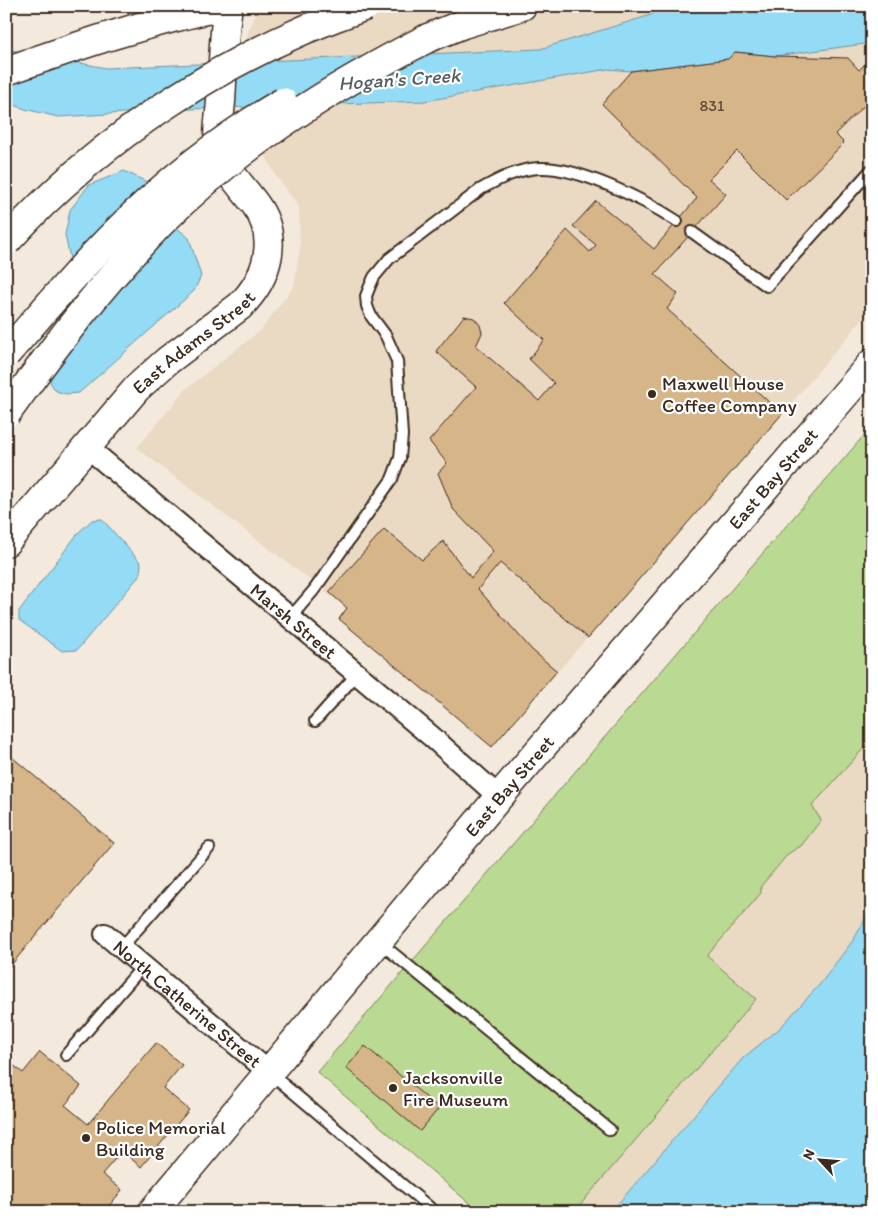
<svg xmlns="http://www.w3.org/2000/svg" width="878" height="1218" viewBox="0 0 878 1218" font-family="Itim,sans-serif">
<style>
.built{fill:#ead9c3}
.green{fill:#bad992;stroke:#7a8258}
.water{fill:#94dbf6;stroke:#7094a0}
.building{fill:#d6b589;stroke:#3b2a1e}
.lines{fill:none;stroke-linecap:round;stroke-linejoin:round}
.lane-casing{stroke:#3b2a1e;stroke-width:14}
.street-casing{stroke:#3b2a1e;stroke-width:24}
.secondary-casing{stroke:#3b2a1e;stroke-width:31}
.lane{stroke:#fff;stroke-width:10}
.street{stroke:#fff;stroke-width:20}
.secondary{stroke:#fff;stroke-width:28}
.secondary-bridge-casing{stroke:#3b2a1e;stroke-width:31;stroke-linecap:butt}
.secondary-bridge{stroke:#fff;stroke-width:28}
.poi-dot{fill:#3b2a1e;stroke:#fff;stroke-width:2}
.labels{text-anchor:middle;dominant-baseline:central;stroke-width:4.5;stroke-linejoin:round;paint-order:stroke}
.number-label{font-size:16px;fill:#624d39}
.street-label{font-size:19px;fill:#3b2a1e;stroke:#fff}
.poi-label{font-size:19px;fill:#3b2a1e;stroke:#fff;text-anchor:start}
.water-label{font-size:20px;font-style:italic;fill:#565f5f;stroke:#fff}
</style>
<rect width="100%" height="100%" fill="#f3e9dc"/>
<filter id="ink" filterUnits="userSpaceOnUse"><feTurbulence type="fractalNoise" baseFrequency=".02" numOctaves="2"/><feDisplacementMap in="SourceGraphic" scale="10" xChannelSelector="R" yChannelSelector="G"/><feConvolveMatrix kernelMatrix="1 2 1 2 8 2 1 2 1" color-interpolation-filters="sRGB"/></filter>
<g filter="url(#ink)">
<g class="built">
<path d="M 260,6 L 872,6 L 872,308 L 782,414 L 492,747 L 347,608 L 137,448 L 186,389 L 261,330 L 294,286 L 300,249 L 299,207 L 276,176 L 241,107 L 248,32 Z"/>
<path d="M 872,738 L 872,907 L 854,939 L 821,983 L 872,1026 L 795,1012 L 780,1028 L 743,1058 L 611,1212 L 574,1212 L 756,1000 L 706,956 L 761,893 L 761,886 L 790,853 L 801,846 L 821,820 L 812,806 Z"/>
</g>
<path class="green" d="M 872,426 L 872,739 L 812,806 L 821,820 L 801,846 L 789,853 L 761,886 L 761,893 L 707,956 L 756,999 L 574,1212 L 507,1212 L 495,1206 L 484,1205 L 476,1209 L 317,1072 Z"/>
<g class="water">
<path d="M 664,6 L 872,6 L 872,43 L 775,56 L 735,52 L 728,59 L 631,71 L 608,69 L 425,101 L 192,109 L 58,117 L 25,109 L 6,102 L 6,49 L 106,68 L 540,49 L 651,15 Z"/>
<path d="M 124,171 L 145,181 L 176,227 L 189,238 L 201,276 L 194,291 L 79,393 L 66,394 L 56,391 L 50,382 L 54,363 L 74,320 L 77,291 L 65,235 L 70,210 L 89,185 Z"/>
<path d="M 102,519 L 141,563 L 140,575 L 77,650 L 62,651 L 19,620 L 19,611 L 79,532 L 92,520 Z"/>
<path d="M 872,907 L 872,1212 L 611,1212 L 743,1058 L 780,1028 L 821,983 L 854,939 Z"/>
</g>
<g class="building">
<path d="M 735,52 L 775,56 L 848,58 L 859,70 L 866,63 L 872,61 L 872,98 L 835,134 L 844,143 L 786,200 L 737,151 L 709,179 L 726,194 L 655,274 L 678,294 L 667,309 L 782,414 L 588,638 L 500,563 L 478,589 L 532,650 L 557,671 L 492,747 L 339,619 L 347,608 L 329,592 L 384,529 L 422,560 L 443,541 L 471,578 L 493,551 L 453,509 L 438,473 L 447,463 L 429,441 L 476,387 L 436,351 L 464,316 L 474,318 L 480,325 L 482,333 L 476,346 L 539,401 L 554,383 L 529,359 L 544,340 L 504,303 L 567,230 L 590,252 L 596,245 L 573,226 L 596,201 L 654,249 L 697,198 L 602,104 L 631,71 L 728,59 Z"/>
<path d="M 6,752 L 114,843 L 6,971 Z"/>
<path d="M 156,1043 L 182,1065 L 163,1088 L 189,1110 L 141,1167 L 122,1151 L 102,1174 L 122,1190 L 104,1212 L 6,1212 L 6,1059 L 23,1073 L 40,1052 L 81,1086 L 65,1105 L 88,1124 Z"/>
<path d="M 365,1046 L 439,1108 L 420,1131 L 346,1068 Z"/>
</g>
<g class="lines">
<defs>
<g id="lane">
<path d="M 692,232 L 767,286 L 872,169"/>
<path d="M 290,618 L 314,590 L 392,479 L 400,458 L 402,435 L 397,361 L 386,336 L 371,316 L 367,306 L 366,296 L 370,286 L 374,277 L 389,259 L 481,189 C 499,179 518,169 539,168 C 577,166 645,200 677,221"/>
<path d="M 315,721 L 357,674"/>
<path d="M 379,942 L 610,1130"/>
<path d="M 121,948 L 209,848"/>
<path d="M 66,1055 L 143,966"/>
<path d="M 270,1073 L 435,1212"/>
</g>
<g id="street">
<path id="s1" d="M 87,447 L 431,736 L 499,797"/>
<path id="s2" d="M 105,934 L 269,1072"/>
</g>
<g id="secondary">
<path d="M 428,38 L 463,24 L 522,6"/>
<path d="M 6,71 C 77,46 150,21 224,6"/>
<path id="s3" d="M 6,542 L 137,388 L 167,361 L 240,306 C 268,278 280,238 255,204 C 243,187 225,171 220,150 C 216,134 220,117 221,101 C 223,69 223,37 228,6"/>
<path id="s4" d="M 152,1212 L 499,797 L 872,363"/>
</g>
</defs>
<use href="#lane" class="lane-casing"/>
<use href="#street" class="street-casing"/>
<use href="#secondary" class="secondary-casing"/>
<use href="#lane" class="lane"/>
<use href="#street" class="street"/>
<use href="#secondary" class="secondary"/>
<defs>
<g id="secondary-bridge">
<path d="M 6,242 C 101,136 231,52 366,6"/>
<path d="M 6,354 C 43,312 78,269 118,230 C 167,181 223,137 283,102"/>
<path d="M 6,414 C 54,347 103,282 161,223 C 237,146 332,87 428,38"/>
</g>
</defs>
<use href="#secondary-bridge" class="secondary-bridge-casing"/>
<use href="#secondary-bridge" class="secondary-bridge"/>
</g>
</g>
<g class="poi-dot">
<circle cx="652" cy="394" r="5"/>
<circle cx="393" cy="1088" r="5"/>
<circle cx="86" cy="1138" r="5"/>
</g>
<g class="labels">
<g class="number-label">
<text x="712" y="105">831</text>
</g>
<g class="street-label">
<text stroke="none"><textPath href="#s3" startOffset="275">East Adams Street</textPath></text>
<text stroke="none"><textPath href="#s4" startOffset="961">East Bay Street</textPath></text>
<text stroke="none"><textPath href="#s1" startOffset="270">Marsh Street</textPath></text>
<text stroke="none"><textPath href="#s4" startOffset="556">East Bay Street</textPath></text>
<text stroke="none"><textPath href="#s2" startOffset="108">North Catherine Street</textPath></text>
</g>
<g class="poi-label">
<text x="662" y="383">Maxwell House<tspan x="662" dy="22">Coffee Company</tspan></text>
<text x="403" y="1077">Jacksonville<tspan x="403" dy="22">Fire Museum</tspan></text>
<text x="96" y="1127">Police Memorial<tspan x="96" dy="22">Building</tspan></text>
</g>
<g class="water-label">
<text transform="translate(399 79) rotate(-4)">Hogan's Creek</text>
</g>
</g>
<rect width="878" height="1218" fill="none" stroke="#fff" stroke-width="25"/>
<rect x="12" y="12" width="853" height="1193" fill="none" stroke="#3b2a1e" stroke-width="2" filter="url(#ink)"/>
<g transform="translate(820 1160) rotate(296)" stroke="#ffffff" stroke-width="4" paint-order="stroke">
<path d="M0-4L9 19L0 12L-9 19Z" fill="#3b2a1e"/>
<text y="-8" font-size="14" font-weight="bold" text-anchor="middle" fill="#3b2a1e">N</text>
</g>
</svg>
